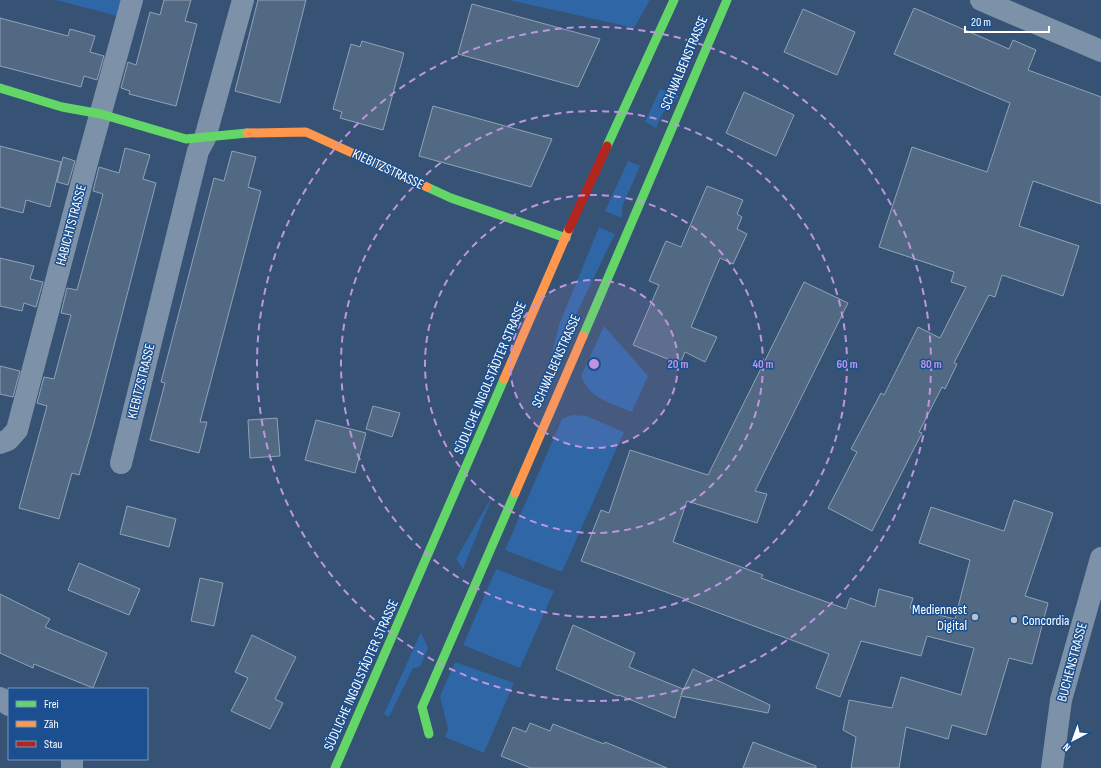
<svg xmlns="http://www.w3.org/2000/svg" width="1101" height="768" viewBox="0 0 1101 768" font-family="'Sofia Sans Condensed',sans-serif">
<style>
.green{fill:#2f66a5}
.building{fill:#526984;stroke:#92a2b6}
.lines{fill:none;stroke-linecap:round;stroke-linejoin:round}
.street{stroke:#7d92a8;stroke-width:22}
.fast{stroke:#63d668;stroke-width:9}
.slow{stroke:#ff974d;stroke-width:9}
.jam{stroke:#b3261e;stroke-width:9}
.ring{fill:none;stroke:#bd96df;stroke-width:2;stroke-dasharray:7 5}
.poi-dot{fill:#b9c2ce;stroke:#1b4f8f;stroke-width:1.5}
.labels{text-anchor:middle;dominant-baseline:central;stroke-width:3;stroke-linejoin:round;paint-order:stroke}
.street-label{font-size:14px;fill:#fff;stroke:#1b4f8f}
.poi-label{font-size:14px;fill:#fff;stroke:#1b4f8f;text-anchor:end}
.centre{fill:#bd96df;stroke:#1b4f8f;stroke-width:2}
.ring-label{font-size:12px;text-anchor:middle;font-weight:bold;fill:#bd96df;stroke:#1b4f8f;stroke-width:3;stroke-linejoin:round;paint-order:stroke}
</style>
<rect width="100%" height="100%" fill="#365274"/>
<g class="green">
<path d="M 56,0 L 124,0 L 121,17 Z"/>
<path d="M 509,0 L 650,0 L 634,28 Z"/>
<path d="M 660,89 L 679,96 L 663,113 L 656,128 L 645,122 Z"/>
<path d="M 628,161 L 640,166 L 622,207 L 622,218 L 605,211 Z"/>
<path d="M 599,227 L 615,234 L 557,354 L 550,363 L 559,325 Z"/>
<path d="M 604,326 L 648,376 L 632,412 C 611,403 590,399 581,376 Z"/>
<path d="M 572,415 L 586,416 L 624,432 L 562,572 L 505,550 L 562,419 Z"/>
<path d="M 494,493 L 463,569 L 456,559 Z"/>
<path d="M 496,569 L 554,591 L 520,668 L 463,645 Z"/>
<path d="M 421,632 L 428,648 L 420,667 L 413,668 L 389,717 L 384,714 Z"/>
<path d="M 455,662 L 514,683 L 484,753 L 445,737 L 448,729 L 440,696 Z"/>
</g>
<g class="building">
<path d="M 164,0 L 191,0 L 185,21 L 197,24 L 176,106 L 129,94 L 130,91 L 121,88 L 128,62 L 136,65 L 150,12 L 160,15 Z"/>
<path d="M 258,0 L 306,0 L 280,103 L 235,91 Z"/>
<path d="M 472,4 L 600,39 L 578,87 L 458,54 Z"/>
<path d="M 914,8 L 1009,49 L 1013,40 L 1036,50 L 1028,70 L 1101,97 L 1101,204 L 1033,181 L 1019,226 L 1079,246 L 1063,296 L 1002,275 L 995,297 L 989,295 L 954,363 L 957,364 L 945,389 L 942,387 L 919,432 L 922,433 L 872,531 L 828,508 L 857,452 L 851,449 L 881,393 L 884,395 L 918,327 L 940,338 L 966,287 L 951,282 L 954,272 L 879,247 L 912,147 L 987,172 L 1010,103 L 894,54 Z"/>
<path d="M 803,9 L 855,32 L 837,75 L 784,52 Z"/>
<path d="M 0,18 L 68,36 L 70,29 L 95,36 L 90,52 L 104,56 L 97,80 L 84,76 L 81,87 L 0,66 Z"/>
<path d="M 362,41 L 404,53 L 383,130 L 340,118 L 342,112 L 333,109 L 351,44 L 360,47 Z"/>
<path d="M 744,92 L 794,115 L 776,156 L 726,133 Z"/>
<path d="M 433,106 L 552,139 L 531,187 L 419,156 Z"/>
<path d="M 0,146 L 61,162 L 50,207 L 26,200 L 23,213 L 0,207 Z"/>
<path d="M 125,148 L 150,155 L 143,179 L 156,183 L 94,423 L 79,475 L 72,473 L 59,519 L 19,508 L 47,406 L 37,403 L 44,377 L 54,379 L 71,315 L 61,313 L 67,288 L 77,290 L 102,198 L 103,194 L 93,191 L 99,167 L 119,173 Z"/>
<path d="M 232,151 L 256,157 L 248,187 L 261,191 L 200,422 L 207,422 L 199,453 L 150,440 L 165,383 L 161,382 L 214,178 L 224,181 Z"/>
<path d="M 63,157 L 75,161 L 68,185 L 57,182 Z"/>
<path d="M 707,186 L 743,200 L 737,214 L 742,217 L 737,229 L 747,234 L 733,264 L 720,258 L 691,327 L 717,337 L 705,362 L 685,352 L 680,364 L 633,345 L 659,285 L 649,281 L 666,241 L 681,247 Z"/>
<path d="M 0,258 L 34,266 L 30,279 L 43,282 L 36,307 L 24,303 L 22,311 L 0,306 Z"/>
<path d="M 804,282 L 848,303 L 755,491 L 767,494 L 757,523 L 687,501 L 673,542 L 763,575 L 761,578 L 846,609 L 850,598 L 875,607 L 879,589 L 913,598 L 910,608 L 955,619 L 970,560 L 919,543 L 931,507 L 1004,531 L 1014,500 L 1053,513 L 1025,596 L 1048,603 L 1032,664 L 1009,658 L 986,735 L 952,725 L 948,739 L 906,727 L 899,768 L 851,768 L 856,737 L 843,730 L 849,700 L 892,708 L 901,677 L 961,695 L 974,648 L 927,636 L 921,656 L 861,641 L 840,697 L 816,688 L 829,654 L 684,600 L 685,599 L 581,561 L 601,510 L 609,513 L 630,450 L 708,475 Z"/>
<path d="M 0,366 L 20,371 L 13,397 L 0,394 Z"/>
<path d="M 373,406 L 400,413 L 392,437 L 366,429 Z"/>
<path d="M 277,418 L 280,456 L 250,458 L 248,420 Z"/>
<path d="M 316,420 L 366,433 L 355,473 L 305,460 Z"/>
<path d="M 127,506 L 176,519 L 169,547 L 120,534 Z"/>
<path d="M 79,563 L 140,589 L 129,615 L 68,590 Z"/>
<path d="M 200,578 L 223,583 L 214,626 L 191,621 Z"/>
<path d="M 0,594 L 50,619 L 45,627 L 107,653 L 93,688 L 34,664 L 33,668 L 0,653 Z"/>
<path d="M 573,625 L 635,653 L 629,667 L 683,689 L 681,695 L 693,669 L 770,705 L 768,713 L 681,696 L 675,718 L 619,695 L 618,696 L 556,669 Z"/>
<path d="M 252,635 L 296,657 L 275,699 L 283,703 L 270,729 L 231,711 L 248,678 L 235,672 Z"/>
<path d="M 530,723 L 550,731 L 553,724 L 604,744 L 605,742 L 667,768 L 531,768 L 501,756 L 513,727 L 526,732 Z"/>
<path d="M 753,742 L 816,766 L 816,768 L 743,768 Z"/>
</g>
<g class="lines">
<g class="street">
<path d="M 981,0 L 1101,51"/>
<path d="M 0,443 L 8,440 L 17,430 L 88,159 L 132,0"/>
<path d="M 121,463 L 198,151 L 205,138 L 243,0"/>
<path d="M 0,698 L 9,705"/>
<path d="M 72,768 L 72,759"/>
<path d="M 1052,768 L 1061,700 L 1101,558"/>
</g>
<g class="fast">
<path d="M 0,88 L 62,107 L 101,114 L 186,139 L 247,133"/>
<path d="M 607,146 L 674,0"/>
<path d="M 427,187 L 451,198 L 566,238"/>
<path d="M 583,336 L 727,0"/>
<path d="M 429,734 L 422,707 L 515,493"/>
<path d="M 335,768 L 504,379"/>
</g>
<g class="slow">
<path d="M 247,133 L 306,132 L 427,187"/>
<path d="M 504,379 L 569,229"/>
<path d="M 515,493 L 583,336"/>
</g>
<path class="jam" d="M 569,229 L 607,146"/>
</g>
<circle cx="594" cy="364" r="84" fill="#bd96df" fill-opacity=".12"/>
<g class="ring">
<circle cx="594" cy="364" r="84"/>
<circle cx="594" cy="364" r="169"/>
<circle cx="594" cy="364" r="253"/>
<circle cx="594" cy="364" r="337"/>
</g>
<g class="poi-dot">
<circle cx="975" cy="617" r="4"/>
<circle cx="1014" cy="620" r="4"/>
</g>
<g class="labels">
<g class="street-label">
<text transform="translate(684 63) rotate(-67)">SCHWALBENSTRASSE</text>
<text transform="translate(388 169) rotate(25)">KIEBITZSTRASSE</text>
<text transform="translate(71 225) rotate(-75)">HABICHTSTRASSE</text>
<text transform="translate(556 361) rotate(-66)">SCHWALBENSTRASSE</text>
<text transform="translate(490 378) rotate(-67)">SÜDLICHE INGOLSTÄDTER STRASSE</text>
<text transform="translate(141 381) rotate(-76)">KIEBITZSTRASSE</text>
<text transform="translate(1072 662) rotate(-75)">BUCHENSTRASSE</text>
<text transform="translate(361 675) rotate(-66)">SÜDLICHE INGOLSTÄDTER STRASSE</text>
</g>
<g class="poi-label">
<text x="967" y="609">Mediennest<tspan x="967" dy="16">Digital</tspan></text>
<text x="1022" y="620" text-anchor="start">Concordia</text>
</g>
</g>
<circle cx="594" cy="364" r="6" class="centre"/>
<g class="ring-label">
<text x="678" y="368">20 m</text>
<text x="763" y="368">40 m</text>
<text x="847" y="368">60 m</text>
<text x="931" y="368">80 m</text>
</g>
<rect x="8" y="688" width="140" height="72" fill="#1b4f8f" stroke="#7695bc"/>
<rect x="16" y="701" width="20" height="6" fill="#63d668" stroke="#7695bc"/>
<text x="44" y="708" font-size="12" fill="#ffffff">Frei</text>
<rect x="16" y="721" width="20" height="6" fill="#ff974d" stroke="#7695bc"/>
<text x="44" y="728" font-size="12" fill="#ffffff">Zäh</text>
<rect x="16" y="741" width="20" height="6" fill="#b3261e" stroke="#7695bc"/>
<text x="44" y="748" font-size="12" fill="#ffffff">Stau</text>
<g transform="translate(1073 740) rotate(221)" stroke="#1b4f8f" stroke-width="3" paint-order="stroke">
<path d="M0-3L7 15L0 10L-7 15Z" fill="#ffffff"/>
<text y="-6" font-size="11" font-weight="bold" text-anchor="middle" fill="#ffffff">N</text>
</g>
<path d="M965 26v6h84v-6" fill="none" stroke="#ffffff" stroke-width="2"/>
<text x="971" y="26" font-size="12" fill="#ffffff" stroke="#1b4f8f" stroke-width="3" paint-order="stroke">20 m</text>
</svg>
